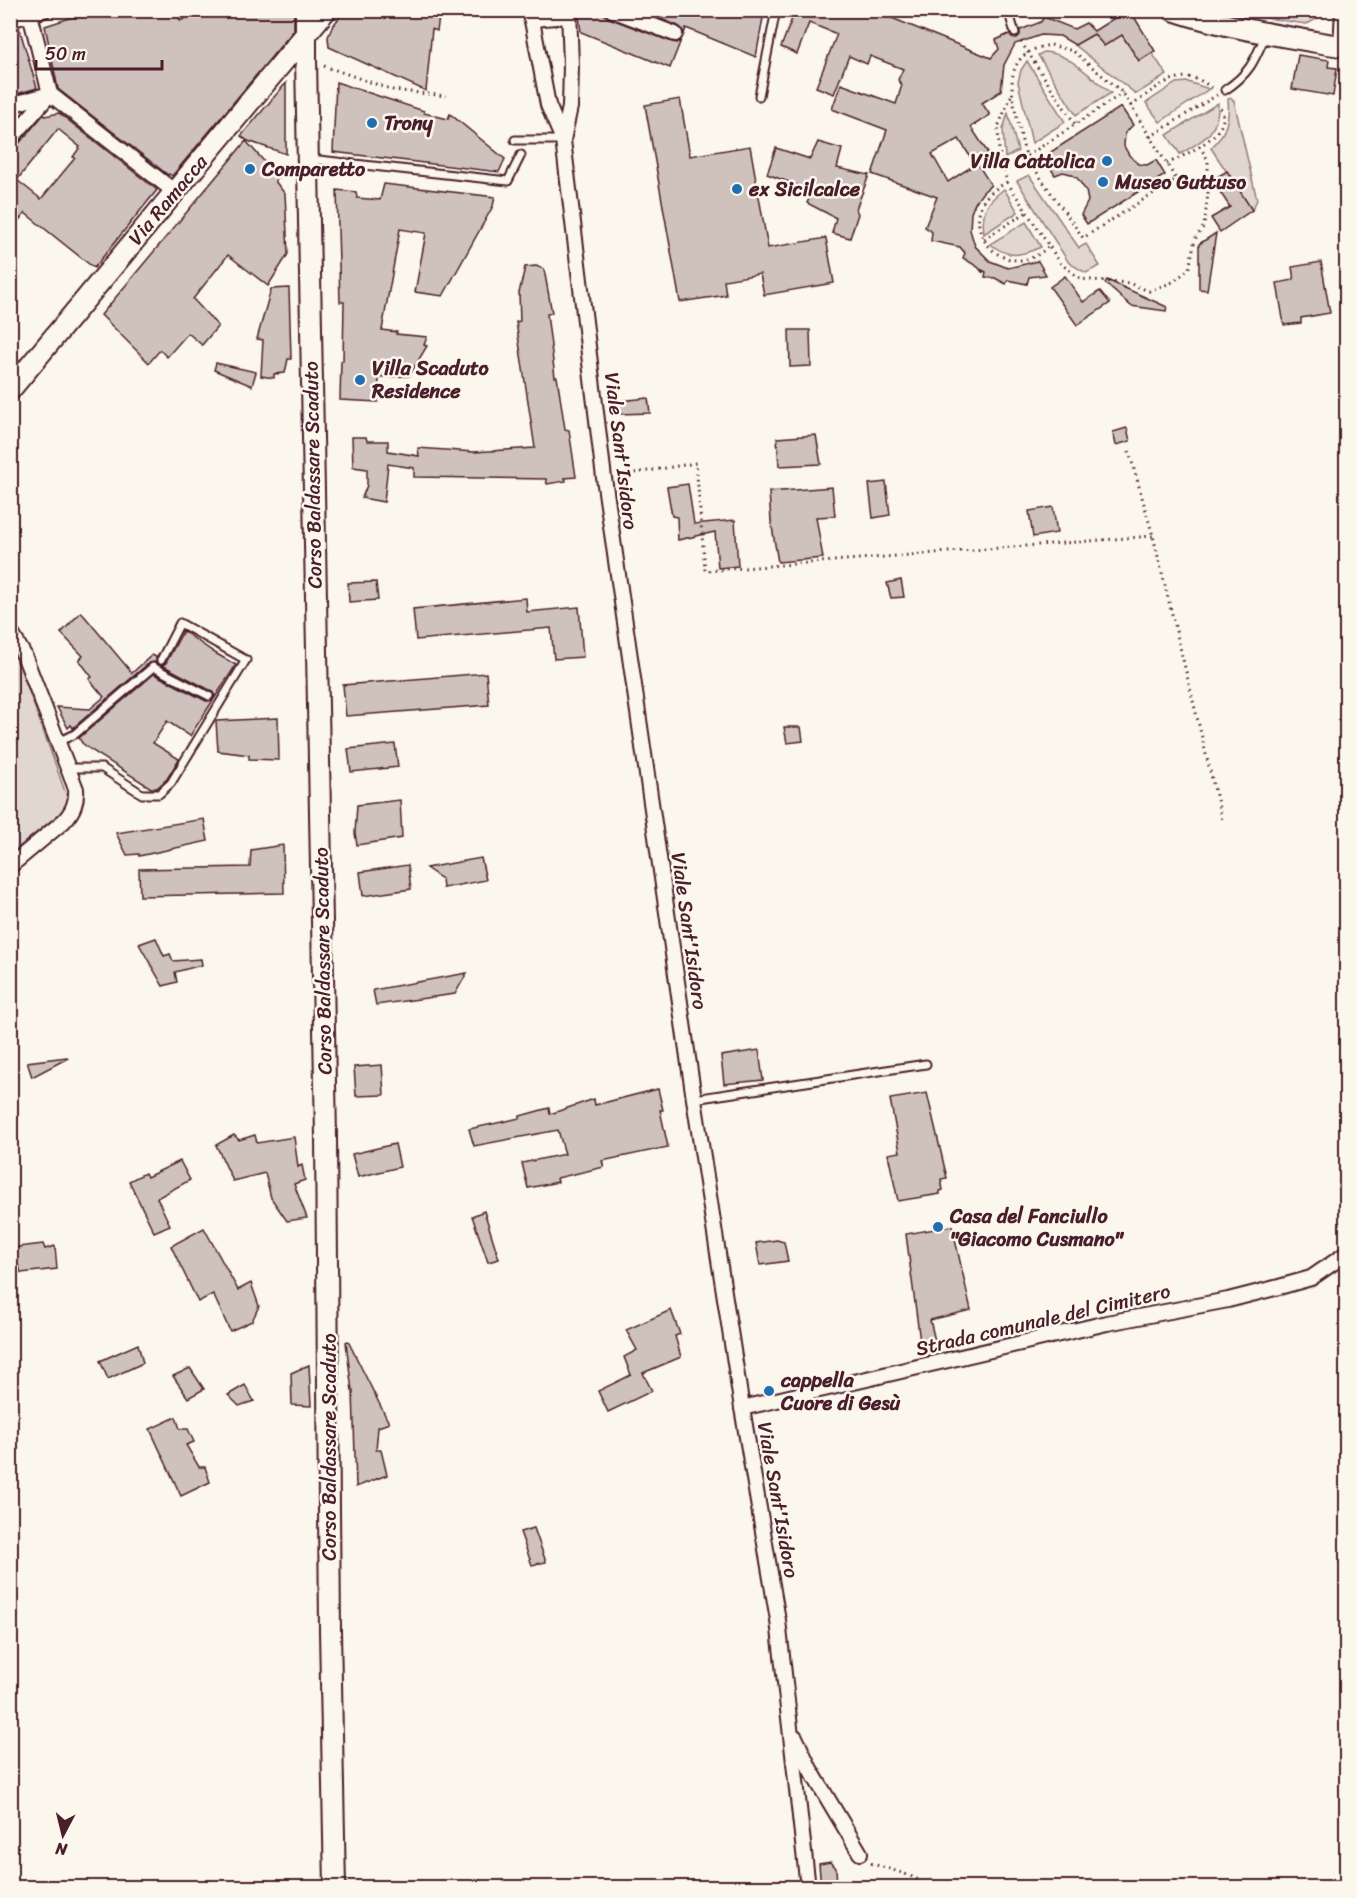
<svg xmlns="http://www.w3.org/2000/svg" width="1357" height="1898" viewBox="0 0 1357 1898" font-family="Sriracha,sans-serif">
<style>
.green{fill:#e2d7d0;stroke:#967b7e;stroke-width:1.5}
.building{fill:#cfc2bc;stroke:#4a1f2b;stroke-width:1.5;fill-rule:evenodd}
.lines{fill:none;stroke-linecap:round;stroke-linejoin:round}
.lane-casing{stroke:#4a1f2b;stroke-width:11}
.street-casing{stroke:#4a1f2b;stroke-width:18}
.secondary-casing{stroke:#4a1f2b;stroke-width:24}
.path{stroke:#4a1f2b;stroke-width:3;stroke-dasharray:1.5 4.5;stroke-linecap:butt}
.lane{stroke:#fbf7ec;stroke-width:7}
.street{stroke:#fbf7ec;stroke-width:14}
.secondary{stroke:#fbf7ec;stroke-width:20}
.poi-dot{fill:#1f6fb2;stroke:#fbf7ec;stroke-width:2}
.labels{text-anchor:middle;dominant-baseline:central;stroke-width:5;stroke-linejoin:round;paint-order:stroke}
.poi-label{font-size:20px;font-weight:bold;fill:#4a1f2b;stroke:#fbf7ec;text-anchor:start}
.street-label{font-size:20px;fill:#4a1f2b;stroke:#fbf7ec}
</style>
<rect width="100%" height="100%" fill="#fbf7ec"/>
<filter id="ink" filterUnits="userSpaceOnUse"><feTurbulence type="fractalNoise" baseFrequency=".0167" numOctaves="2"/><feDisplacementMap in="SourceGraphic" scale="12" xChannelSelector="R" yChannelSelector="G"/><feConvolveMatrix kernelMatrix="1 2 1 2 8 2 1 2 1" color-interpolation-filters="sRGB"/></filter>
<g filter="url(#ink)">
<g class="green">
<path d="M 1257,11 L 1257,10 L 1320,11 C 1318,19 1314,21 1306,24 L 1253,16 Z"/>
<path d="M 1094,34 L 1122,35 L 1139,61 L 1152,53 L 1167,75 L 1136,94 L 1075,45 Z"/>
<path d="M 1044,52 C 1070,53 1091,78 1111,93 L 1076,115 L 1038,55 Z"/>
<path d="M 1027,61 L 1065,122 L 1032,143 L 1018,82 L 1021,70 Z"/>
<path d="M 1188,82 L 1209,89 L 1160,122 L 1146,103 L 1176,83 Z"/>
<path d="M 1231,98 L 1234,101 L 1257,200 L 1252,210 L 1211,148 C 1226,134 1230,119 1228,99 Z"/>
<path d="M 1218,103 C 1219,134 1203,140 1180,154 L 1167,135 Z"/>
<path d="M 1008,113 L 1018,151 L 1005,158 L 1003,129 Z"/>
<path d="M 1029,175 L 1079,248 L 1086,244 L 1100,266 L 1086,273 L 1069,263 L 1017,181 Z"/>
<path d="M 1004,189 L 1018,212 L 984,234 C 981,210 986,203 1004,189 Z"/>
<path d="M 1026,222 L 1041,247 C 1018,257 1009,258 990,244 Z"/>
<path d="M 10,650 L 20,666 L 68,800 L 64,810 L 11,853 Z"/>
</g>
<g class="building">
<path d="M 95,10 L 178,10 L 180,21 L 204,10 L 294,10 L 294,30 L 172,176 L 169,174 L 168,175 L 58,89 L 45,26 Z"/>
<path d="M 345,10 L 440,10 L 437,31 L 432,29 L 426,91 L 329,47 L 328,37 L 332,27 Z"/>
<path d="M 578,10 L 603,10 L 605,15 L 609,18 L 672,42 L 677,43 L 681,40 L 670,68 L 581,32 Z"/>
<path d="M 639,10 L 742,10 L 763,18 L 756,57 L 686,28 L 684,34 L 682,29 L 678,26 Z"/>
<path d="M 782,10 L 872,10 L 991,58 L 999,49 L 996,40 L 1009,34 L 1012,37 L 1017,38 L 1020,35 L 1020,30 L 1041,22 L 1044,17 L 1074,29 L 1086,23 L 1094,31 L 1127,10 L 1130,10 L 1155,51 L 1139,61 L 1122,35 L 1104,46 L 1094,34 L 1075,45 L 1060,36 L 1041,35 L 1015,44 L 1004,65 L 1001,91 L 982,103 L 990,115 L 971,127 L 988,153 L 973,161 L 959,139 L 932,154 L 948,182 L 977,163 L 991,185 L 983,192 L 975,203 L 971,213 L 970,230 L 975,246 L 990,261 L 1008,268 L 1038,261 L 1046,275 L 1029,277 L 1027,284 L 1008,280 L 1006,284 L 995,278 L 985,277 L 986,272 L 982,270 L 983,273 L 978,267 L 963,258 L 965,253 L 960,247 L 931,241 L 932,232 L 925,227 L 937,197 L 872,174 L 887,130 L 832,109 L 841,84 L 896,104 L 902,85 L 898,80 L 903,69 L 870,56 L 867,64 L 849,56 L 834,94 L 816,87 L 837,34 L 809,23 L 797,54 L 781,47 L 793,16 Z"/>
<path d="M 19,27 L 37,88 L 10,96 L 10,29 Z"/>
<path d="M 1298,55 L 1329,60 L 1328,67 L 1337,68 L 1333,96 L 1292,89 Z"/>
<path d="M 336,82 L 424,111 L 424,113 L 448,119 L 450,114 L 505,159 L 499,172 L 333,152 Z"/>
<path d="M 286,83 L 286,154 L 248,141 L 241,136 Z"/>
<path d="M 680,99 L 690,156 L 750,146 L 768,248 L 826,238 L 834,283 L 764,295 L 760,274 L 724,280 L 726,295 L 680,302 L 645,105 Z"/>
<path d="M 1121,107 L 1133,125 L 1125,133 L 1124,146 L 1129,155 L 1138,164 L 1147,165 L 1156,160 L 1165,175 L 1087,224 L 1081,215 L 1088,201 L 1086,191 L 1078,179 L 1071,174 L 1063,172 L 1055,175 L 1043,157 Z"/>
<path d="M 59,113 L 157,190 L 94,268 L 25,213 L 10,231 L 10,149 L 17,146 L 44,114 L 45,116 ZM 58,129 L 80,147 L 73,157 L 75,158 L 41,199 L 17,180 Z"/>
<path d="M 246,141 L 278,177 L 275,181 L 285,194 L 288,254 L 268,286 L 228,255 L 193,299 L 218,326 L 202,345 L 188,333 L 167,357 L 160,350 L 149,363 L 101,315 Z"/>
<path d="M 818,142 L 842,149 L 837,168 L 869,175 L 856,209 L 858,214 L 850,238 L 832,233 L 836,218 L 807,203 L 813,191 L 767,174 L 776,148 L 810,159 Z"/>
<path d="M 1227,171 L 1252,210 L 1220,232 L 1211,218 L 1230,207 L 1212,180 Z"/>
<path d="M 384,184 L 495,197 L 493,206 L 443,296 L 415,292 L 426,233 L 400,229 L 382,330 L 397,332 L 396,334 L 427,337 L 424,345 L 427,346 L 409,376 L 379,377 L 378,402 L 340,400 L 341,361 L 343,361 L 344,302 L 340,302 L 337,190 L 356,192 L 357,198 L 380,200 Z"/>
<path d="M 1216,233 L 1207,290 L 1199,289 L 1199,244 Z"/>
<path d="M 1321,262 L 1330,313 L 1301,318 L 1301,323 L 1284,325 L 1277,283 L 1294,280 L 1292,267 Z"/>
<path d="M 536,266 L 544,269 L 552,313 L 547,314 L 555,377 L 557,377 L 565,429 L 569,430 L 576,477 L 565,478 L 566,481 L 547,484 L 546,479 L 414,477 L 414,468 L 388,464 L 384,502 L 362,498 L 367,485 L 367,469 L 353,467 L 352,437 L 366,437 L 367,441 L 388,441 L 388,451 L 419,456 L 418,448 L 474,452 L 535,448 L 516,322 L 520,321 L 519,293 L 525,267 Z"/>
<path d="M 1065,276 L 1083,302 L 1100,291 L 1110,303 L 1077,325 L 1050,287 Z"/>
<path d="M 1107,280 L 1167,307 L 1166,311 L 1131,306 L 1105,283 Z"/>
<path d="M 289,288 L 291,359 L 288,359 L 285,373 L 274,374 L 274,378 L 261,376 L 263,340 L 257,339 L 271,289 Z"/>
<path d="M 789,330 L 810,330 L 811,366 L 790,367 Z"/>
<path d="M 216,363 L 256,372 L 252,386 L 214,370 Z"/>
<path d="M 648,398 L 650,413 L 619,414 L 619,401 Z"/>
<path d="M 1127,428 L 1130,441 L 1116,445 L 1113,432 Z"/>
<path d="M 816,435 L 821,464 L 779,466 L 777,438 Z"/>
<path d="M 886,482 L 890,515 L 873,518 L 869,484 Z"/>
<path d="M 688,484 L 694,524 L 735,520 L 738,566 L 718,568 L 715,532 L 678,540 L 677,517 L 672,516 L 667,487 Z"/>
<path d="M 832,487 L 835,516 L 816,517 L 823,558 L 778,562 L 771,521 L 769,492 Z"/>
<path d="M 1053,507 L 1057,533 L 1033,537 L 1029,511 Z"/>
<path d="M 901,580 L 904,597 L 891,598 L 887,583 Z"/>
<path d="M 376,582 L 378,600 L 349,602 L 348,583 Z"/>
<path d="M 526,598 L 527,612 L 579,607 L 583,657 L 554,659 L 551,628 L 416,640 L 413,609 Z"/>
<path d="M 81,612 L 132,673 L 152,655 L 156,657 L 156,662 L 149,663 L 73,728 L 71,725 L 68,728 L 57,707 L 90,709 L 104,697 L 89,679 L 92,677 L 79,660 L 83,656 L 61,633 Z"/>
<path d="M 183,631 L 215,653 L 236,665 L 190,736 L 167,721 L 153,743 L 179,759 L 167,779 L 157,788 L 151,788 L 91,750 L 82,743 L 79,738 L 154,674 L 206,701 L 212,700 L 215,696 L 212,691 L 162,665 L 166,663 Z"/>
<path d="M 486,673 L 489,705 L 346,716 L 343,685 Z"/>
<path d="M 278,718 L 279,760 L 249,759 L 249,755 L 218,751 L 216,721 Z"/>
<path d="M 784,727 L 801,727 L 803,741 L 787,743 Z"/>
<path d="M 395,744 L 398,767 L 351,772 L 348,749 Z"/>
<path d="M 400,800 L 402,838 L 357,845 L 355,833 L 357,805 Z"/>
<path d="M 204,819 L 208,841 L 139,856 L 139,854 L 127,855 L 116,833 Z"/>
<path d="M 283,845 L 284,893 L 140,896 L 139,869 L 250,867 L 251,850 Z"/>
<path d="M 481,858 L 486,880 L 443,888 L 442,879 L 426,868 Z"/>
<path d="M 408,865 L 411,889 L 363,896 L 360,872 Z"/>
<path d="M 156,938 L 164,956 L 170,954 L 173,961 L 201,959 L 202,965 L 175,972 L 177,982 L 163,986 L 139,944 Z"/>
<path d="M 467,973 L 455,994 L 376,1005 L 373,990 Z"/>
<path d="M 759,1050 L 763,1080 L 724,1084 L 721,1056 Z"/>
<path d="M 67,1057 L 68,1058 L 32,1077 L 27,1062 Z"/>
<path d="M 382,1065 L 384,1095 L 356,1096 L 354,1067 Z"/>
<path d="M 658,1089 L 663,1110 L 660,1110 L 668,1147 L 602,1161 L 604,1167 L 557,1178 L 558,1182 L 528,1188 L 522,1163 L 565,1154 L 558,1130 L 474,1146 L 469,1129 L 520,1118 L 520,1116 L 549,1108 L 550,1114 L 594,1099 L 595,1105 Z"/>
<path d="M 927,1093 L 947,1178 L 941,1179 L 943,1190 L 940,1191 L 940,1194 L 898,1201 L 888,1154 L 900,1152 L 890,1099 Z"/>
<path d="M 234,1135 L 239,1140 L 255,1135 L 257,1143 L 294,1137 L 298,1167 L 302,1165 L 305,1180 L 294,1184 L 307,1218 L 287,1221 L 271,1198 L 265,1173 L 233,1181 L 216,1145 Z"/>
<path d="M 395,1144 L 400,1167 L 358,1177 L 352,1154 Z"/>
<path d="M 180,1161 L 190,1180 L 157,1198 L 170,1225 L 154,1232 L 129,1181 L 145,1173 L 147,1177 Z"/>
<path d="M 484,1211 L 499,1259 L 488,1262 L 472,1216 Z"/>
<path d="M 952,1226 L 971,1310 L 930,1320 L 938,1353 L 922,1357 L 906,1234 Z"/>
<path d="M 204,1228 L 238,1290 L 251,1283 L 259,1306 L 252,1321 L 230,1331 L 213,1294 L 198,1302 L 171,1246 Z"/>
<path d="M 777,1240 L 784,1242 L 788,1261 L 760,1265 L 756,1243 Z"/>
<path d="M 43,1244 L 45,1249 L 55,1246 L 57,1269 L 21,1273 L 19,1266 L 10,1267 L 10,1248 Z"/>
<path d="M 671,1310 L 680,1334 L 675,1336 L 681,1357 L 643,1373 L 652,1391 L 608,1412 L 598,1391 L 631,1375 L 624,1357 L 637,1350 L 626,1330 Z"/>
<path d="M 348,1341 L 389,1423 L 378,1427 L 376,1450 L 381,1450 L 387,1475 L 356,1487 L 353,1391 L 352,1391 L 346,1342 Z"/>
<path d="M 138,1344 L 143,1363 L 108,1379 L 100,1361 Z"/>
<path d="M 309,1365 L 311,1406 L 292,1405 L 291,1373 Z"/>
<path d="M 190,1368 L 204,1389 L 188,1398 L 173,1376 Z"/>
<path d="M 245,1385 L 254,1401 L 239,1406 L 228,1395 Z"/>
<path d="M 176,1417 L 180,1429 L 188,1429 L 194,1442 L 186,1445 L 199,1467 L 205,1467 L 210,1482 L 181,1496 L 150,1429 Z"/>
<path d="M 534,1528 L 546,1562 L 532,1565 L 520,1532 Z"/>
<path d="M 831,1862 L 836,1868 L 837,1887 L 821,1887 L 819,1864 Z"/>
</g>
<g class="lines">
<defs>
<g id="lane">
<path d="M 1008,10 L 1015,33"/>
<path d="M 1225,90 C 1249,74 1254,62 1265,36"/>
<path d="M 759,96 L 776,10"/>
<path d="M 515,140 L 563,140"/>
<path d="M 310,159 L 508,181 L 521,155"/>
<path d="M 58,742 L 75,734 L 153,667 L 209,696"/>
<path d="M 68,768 L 102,768 L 142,794 L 159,794 L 171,783 L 246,660 L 180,623 L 161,660"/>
<path d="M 694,1099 L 926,1064"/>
</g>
<g id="street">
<path d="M 530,10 L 548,105 L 563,140 L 604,478 L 694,1099 L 742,1408 L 778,1620 L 808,1888"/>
<path d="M 612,10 L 675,34"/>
<path d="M 30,14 L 50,94 L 175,192"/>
<path d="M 531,19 L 569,16"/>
<path d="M 10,20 L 44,10"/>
<path d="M 10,105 L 50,94"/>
<path d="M 10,140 L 50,94"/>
<path d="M 563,140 L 570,107 L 571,65 L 569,10"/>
<path d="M 10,631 L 24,655 L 76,789 C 77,802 73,811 64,821 L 10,866"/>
<path d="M 742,1408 L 1107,1323 L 1228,1300 L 1279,1287 L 1311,1278 L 1346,1254"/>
<path d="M 795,1737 L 810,1769 L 860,1853"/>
</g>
<g id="secondary">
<path d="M 306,10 L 306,59 L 326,1137 L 330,1631 L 335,1888"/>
<path d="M 1173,10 C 1230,29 1288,37 1346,47"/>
<path d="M 1344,46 L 1346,11"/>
<path d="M 10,390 L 326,10"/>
</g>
</defs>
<use href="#lane" class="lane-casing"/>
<use href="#street" class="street-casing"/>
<use href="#secondary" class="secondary-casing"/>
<g class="path">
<path d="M 1021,42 L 1075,124"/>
<path d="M 1051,45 L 1073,51 L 1123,93 L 1176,179 L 1083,238 C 1065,211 1044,185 1028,158 C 1022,148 1021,134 1018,122 C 1009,86 1004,52 1051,45 Z"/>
<path d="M 324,66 L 393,90 L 446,96"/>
<path d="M 1011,96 L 998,127 L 999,151 L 1007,182 L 1061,264 L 1081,279 L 1128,283 L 1149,291 L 1173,282 L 1189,269 L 1195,239 L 1204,226 L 1208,194 L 1208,160 L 1200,147"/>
<path d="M 1131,106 C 1158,87 1182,62 1213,89"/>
<path d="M 1150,137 L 1217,95"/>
<path d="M 1027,156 L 1123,93"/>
<path d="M 1167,164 C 1184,155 1236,133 1220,108"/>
<path d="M 1007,182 C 997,188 987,193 982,204 C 970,230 991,261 1020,260 C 1032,260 1041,253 1049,246"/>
<path d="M 984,239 L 1027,212"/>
<path d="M 1129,451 L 1153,536 L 1222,820"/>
<path d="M 617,476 L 696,463 L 705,571 L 1153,536"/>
<path d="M 871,1863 C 892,1871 912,1873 930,1888"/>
</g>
<use href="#lane" class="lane"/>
<use href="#street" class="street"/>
<use href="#secondary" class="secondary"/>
</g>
</g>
<g class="poi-dot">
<circle cx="372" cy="123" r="6"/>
<circle cx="1107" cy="161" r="6"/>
<circle cx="250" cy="169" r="6"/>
<circle cx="1103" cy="182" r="6"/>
<circle cx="737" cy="189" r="6"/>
<circle cx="360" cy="380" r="6"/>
<circle cx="938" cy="1227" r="6"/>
<circle cx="769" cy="1391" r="6"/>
</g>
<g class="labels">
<g class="poi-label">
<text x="384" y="123">Trony</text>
<text x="1095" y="161" text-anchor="end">Villa Cattolica</text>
<text x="262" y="169">Comparetto</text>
<text x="1115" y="182">Museo Guttuso</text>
<text x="749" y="189">ex Sicilcalce</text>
<text x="372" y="368">Villa Scaduto<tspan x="372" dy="23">Residence</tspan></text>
<text x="950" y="1216">Casa del Fanciullo<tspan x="950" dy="23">"Giacomo Cusmano"</tspan></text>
<text x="781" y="1380">cappella<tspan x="781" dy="23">Cuore di Gesù</tspan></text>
</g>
<g class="street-label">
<text transform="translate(168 200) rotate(-50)">Via Ramacca</text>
<text transform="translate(621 451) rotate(83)">Viale Sant'Isidoro</text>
<text transform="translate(313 475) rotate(-91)">Corso Baldassare Scaduto</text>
<text transform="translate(689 931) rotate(82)">Viale Sant'Isidoro</text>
<text transform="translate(323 961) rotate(-91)">Corso Baldassare Scaduto</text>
<text transform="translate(1043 1320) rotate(-13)">Strada comunale del Cimitero</text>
<text transform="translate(329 1447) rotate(-90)">Corso Baldassare Scaduto</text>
<text transform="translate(778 1500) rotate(80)">Viale Sant'Isidoro</text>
</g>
</g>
<rect width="1357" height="1898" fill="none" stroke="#fbf7ec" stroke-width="36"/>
<rect x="18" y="18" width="1321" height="1862" fill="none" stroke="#4a1f2b" stroke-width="2" filter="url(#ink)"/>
<g transform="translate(63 1835) rotate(187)" stroke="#fbf7ec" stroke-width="4.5" paint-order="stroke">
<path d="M0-4.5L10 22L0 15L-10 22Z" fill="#4a1f2b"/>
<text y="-9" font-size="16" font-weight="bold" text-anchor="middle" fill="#4a1f2b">N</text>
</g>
<path d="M36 60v9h126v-9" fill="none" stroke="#4a1f2b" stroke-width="3"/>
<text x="45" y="60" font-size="18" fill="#4a1f2b" stroke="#fbf7ec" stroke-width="4.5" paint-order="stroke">50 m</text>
</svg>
